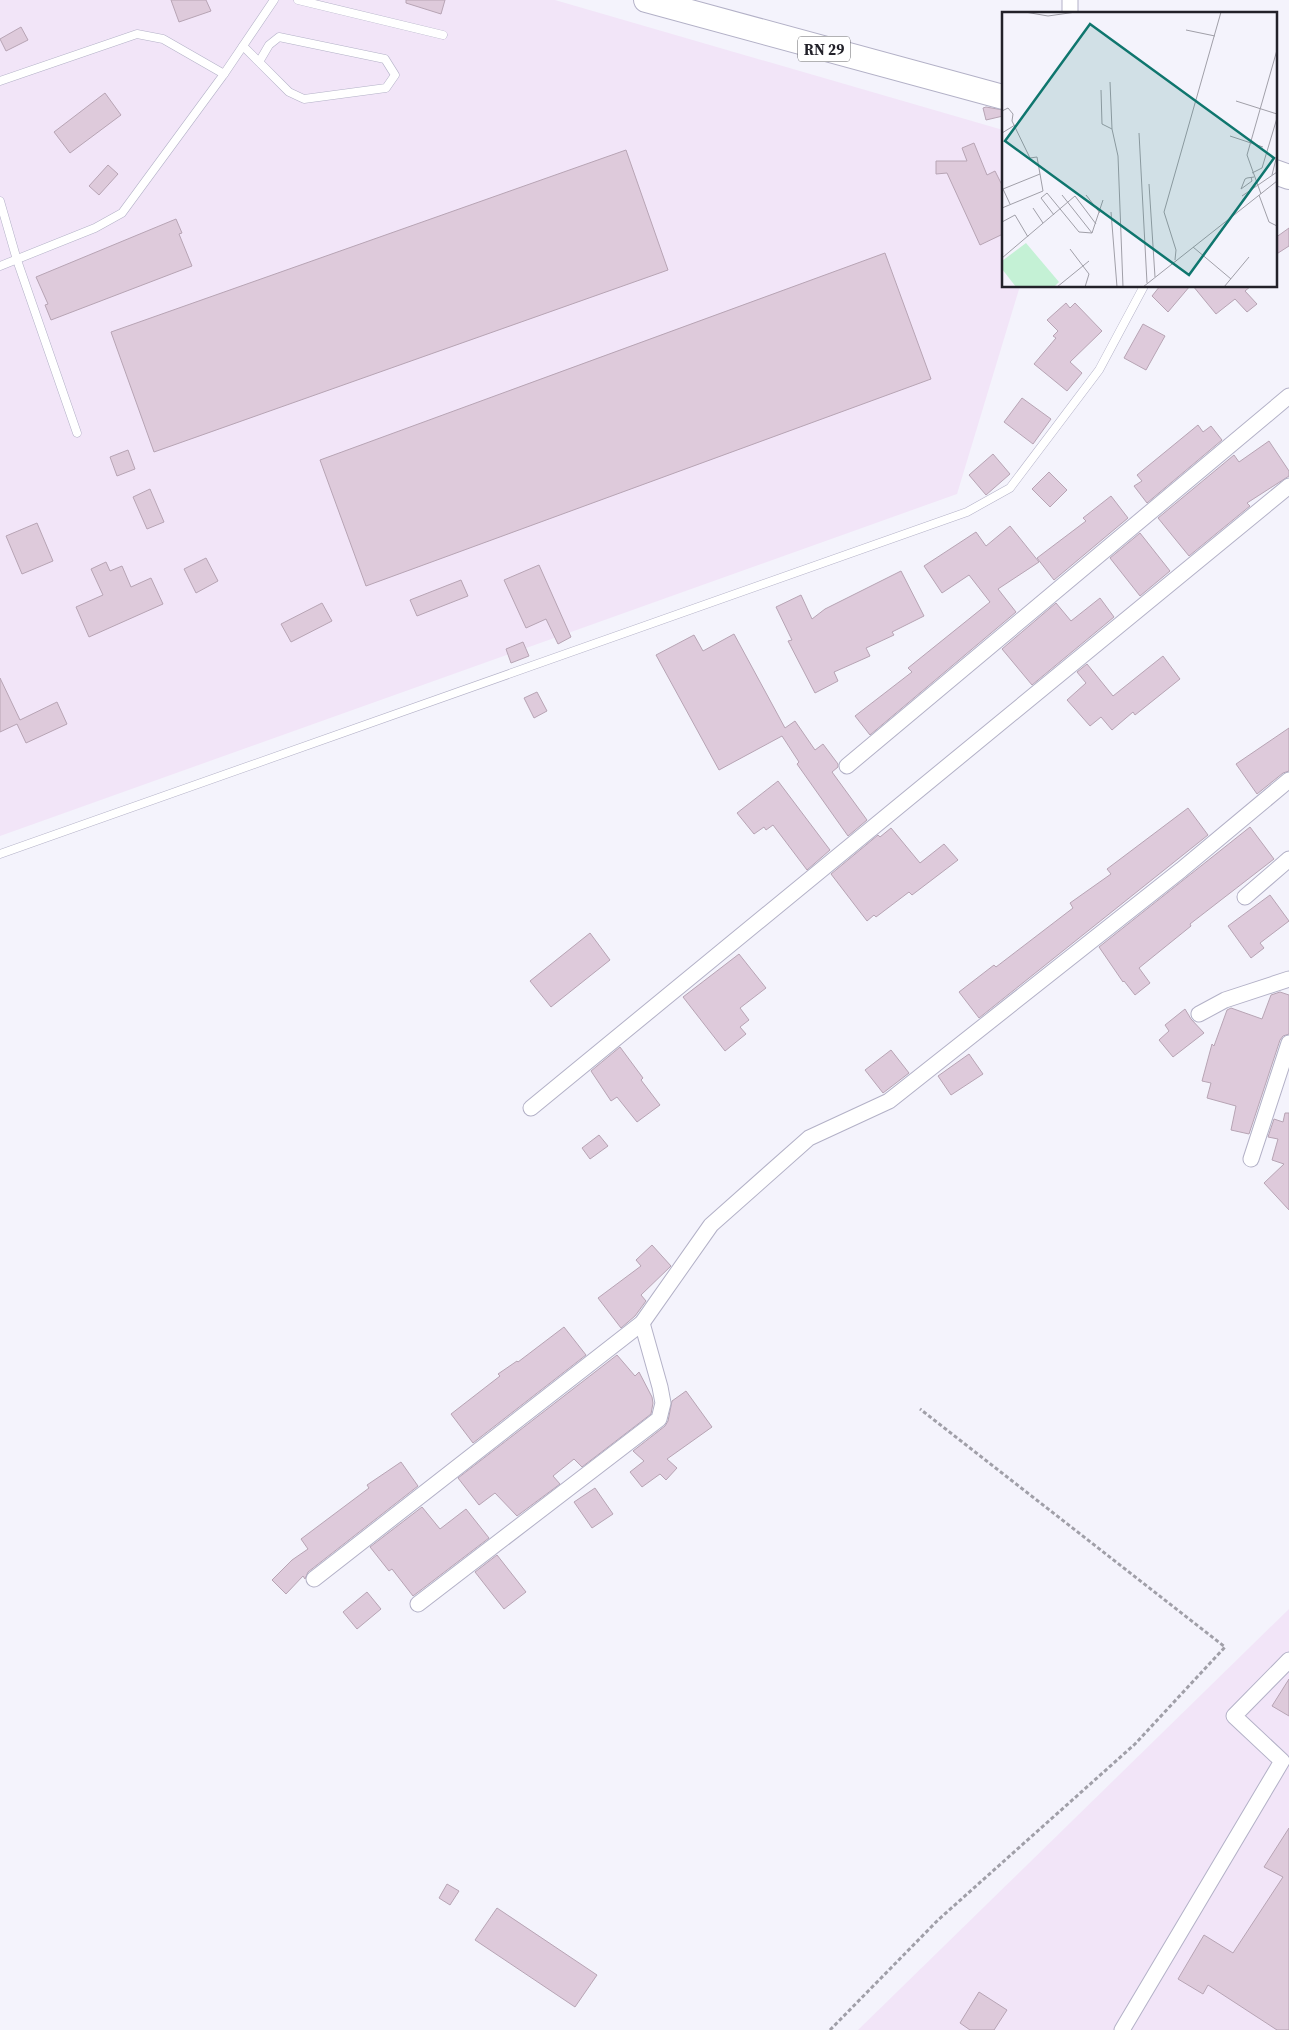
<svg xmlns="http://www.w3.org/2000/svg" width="1289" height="2030" viewBox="0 0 1289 2030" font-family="'Source Serif 4',serif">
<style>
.industrial{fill:#f2e5f8}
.building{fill:#decadb;stroke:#b7a4b4}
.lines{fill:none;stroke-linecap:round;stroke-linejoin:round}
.lane-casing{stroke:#b3b1c7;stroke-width:9}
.street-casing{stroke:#b3b1c7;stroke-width:17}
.primary-casing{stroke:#b3b1c7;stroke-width:26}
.path{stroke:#a09fa8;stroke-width:3;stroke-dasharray:4 2.5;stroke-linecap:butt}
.lane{stroke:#fff;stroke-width:8}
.street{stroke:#fff;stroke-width:15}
.primary{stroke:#fff;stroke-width:24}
.labels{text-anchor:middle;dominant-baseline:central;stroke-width:5;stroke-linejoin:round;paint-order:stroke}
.shield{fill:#fff;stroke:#646469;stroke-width:1}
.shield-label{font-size:15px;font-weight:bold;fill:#222129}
.inset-road{fill:none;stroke:#a09fa8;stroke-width:1}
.view{fill:#0f766e;fill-opacity:0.15;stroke:#0f766e;stroke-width:2.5}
.inset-edge{fill:none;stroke:#222129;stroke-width:2.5}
</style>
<rect width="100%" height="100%" fill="#f4f3fc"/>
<g class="industrial">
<path d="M 0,0 L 555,0 L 1003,130 L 1003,286 L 1020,286 L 957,494 L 0,836 Z"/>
<path d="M 1289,1609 L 1289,2030 L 858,2030 Z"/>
</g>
<g class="building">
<path d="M 171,0 L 206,0 L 211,11 L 179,22 Z"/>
<path d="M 406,0 L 445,0 L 441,14 L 406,3 Z"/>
<path d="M 21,27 L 28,40 L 6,51 L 0,39 Z"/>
<path d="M 105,93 L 121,115 L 70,153 L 54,132 Z"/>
<path d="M 986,107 L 1003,110 L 1003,116 L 986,120 L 983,108 Z"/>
<path d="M 974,143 L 987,175 L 995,171 L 1003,187 L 1003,234 L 980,245 L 947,173 L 936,174 L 936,161 L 967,161 L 962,148 Z"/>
<path d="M 626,150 L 668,270 L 154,452 L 111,332 Z"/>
<path d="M 108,165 L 118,174 L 99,195 L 89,186 Z"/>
<path d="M 176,219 L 182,233 L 179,234 L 192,266 L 51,320 L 45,305 L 48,304 L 36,277 Z"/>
<path d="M 1289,228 L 1289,246 L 1275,255 L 1275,238 Z"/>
<path d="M 885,253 L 931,379 L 366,586 L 320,460 Z"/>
<path d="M 1160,286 L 1190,286 L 1168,312 L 1152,296 Z"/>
<path d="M 1193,286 L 1251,286 L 1245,291 L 1257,304 L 1247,312 L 1235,299 L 1216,314 Z"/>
<path d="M 1066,303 L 1070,308 L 1075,303 L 1102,331 L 1070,362 L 1082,373 L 1067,391 L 1034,364 L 1056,338 L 1053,336 L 1058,331 L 1047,320 Z"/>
<path d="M 1143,324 L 1165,336 L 1146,370 L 1124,358 Z"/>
<path d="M 1022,398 L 1051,419 L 1033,444 L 1004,422 Z"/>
<path d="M 1198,425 L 1203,432 L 1211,426 L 1222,440 L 1147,503 L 1134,486 L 1142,481 L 1137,475 Z"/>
<path d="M 1269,441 L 1289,471 L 1289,476 L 1247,503 L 1250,506 L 1189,556 L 1158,518 L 1234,455 L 1239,462 Z"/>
<path d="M 128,450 L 135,469 L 117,476 L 110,457 Z"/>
<path d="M 993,454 L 1010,474 L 986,495 L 969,475 Z"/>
<path d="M 1049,472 L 1067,490 L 1050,507 L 1032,489 Z"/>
<path d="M 150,489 L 164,522 L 147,529 L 133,497 Z"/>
<path d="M 1111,496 L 1128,518 L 1054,580 L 1037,558 L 1086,521 L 1083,518 Z"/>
<path d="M 37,523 L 53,561 L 22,574 L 6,536 Z"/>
<path d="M 1010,526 L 1039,562 L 998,589 L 1016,612 L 870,735 L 855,716 L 912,672 L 908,668 L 990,602 L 969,575 L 942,593 L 924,566 L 976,532 L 986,546 Z"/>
<path d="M 1140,533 L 1170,571 L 1140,596 L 1110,558 Z"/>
<path d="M 206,558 L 218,581 L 196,593 L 184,569 Z"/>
<path d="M 106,562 L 110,571 L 122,566 L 131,587 L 151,578 L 163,604 L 89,637 L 76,607 L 103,595 L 91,569 Z"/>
<path d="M 539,565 L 571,637 L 558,644 L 546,619 L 526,628 L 504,580 Z"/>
<path d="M 901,571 L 924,616 L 892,632 L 894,635 L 866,648 L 870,656 L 834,672 L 838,681 L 815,693 L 788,641 L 792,640 L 776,607 L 801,595 L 812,619 L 825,609 Z"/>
<path d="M 461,580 L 468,596 L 417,616 L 410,600 Z"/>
<path d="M 1100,598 L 1114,617 L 1032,685 L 1002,649 L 1056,603 L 1071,621 Z"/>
<path d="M 322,603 L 332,621 L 291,642 L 281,624 Z"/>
<path d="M 734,634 L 785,728 L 795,721 L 815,750 L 823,744 L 838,764 L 838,767 L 832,772 L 867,820 L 848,836 L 797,764 L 799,762 L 782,736 L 719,770 L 656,655 L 694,635 L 703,651 Z"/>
<path d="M 523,642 L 529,656 L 511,663 L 506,649 Z"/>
<path d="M 1163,656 L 1180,679 L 1135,715 L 1133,712 L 1112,730 L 1101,717 L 1090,726 L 1067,700 L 1086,683 L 1077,672 L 1087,664 L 1113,696 Z"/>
<path d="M 0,678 L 20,720 L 57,702 L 67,724 L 26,743 L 17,724 L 0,732 Z"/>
<path d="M 537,692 L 547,711 L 534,718 L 524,698 Z"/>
<path d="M 1289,728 L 1289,771 L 1283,773 L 1257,794 L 1236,764 Z"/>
<path d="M 778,781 L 830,850 L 807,870 L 773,825 L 766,830 L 764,827 L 754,834 L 737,813 Z"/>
<path d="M 1188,808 L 1208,835 L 979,1018 L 959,992 L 994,965 L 996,967 L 1073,908 L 1070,903 L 1111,874 L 1107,869 Z"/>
<path d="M 1250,827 L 1274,859 L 1190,924 L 1191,926 L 1139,968 L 1150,983 L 1135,995 L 1124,981 L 1123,982 L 1099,947 Z"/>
<path d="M 891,828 L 920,863 L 944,844 L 958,860 L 912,895 L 909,892 L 876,917 L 874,915 L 867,921 L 831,874 L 878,835 L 880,837 Z"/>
<path d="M 1270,895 L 1289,921 L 1260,943 L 1264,948 L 1251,958 L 1228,926 Z"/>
<path d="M 590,933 L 610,960 L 551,1007 L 530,981 Z"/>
<path d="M 739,954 L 766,988 L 740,1008 L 749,1020 L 740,1027 L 746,1034 L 725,1051 L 683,997 Z"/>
<path d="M 1280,992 L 1289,995 L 1289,1034 L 1283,1036 L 1280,1040 L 1249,1134 L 1231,1130 L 1236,1106 L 1207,1098 L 1211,1083 L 1202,1081 L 1212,1044 L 1214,1046 L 1227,1010 L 1231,1008 L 1262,1019 L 1271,995 Z"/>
<path d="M 1185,1009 L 1191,1019 L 1204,1033 L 1173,1057 L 1159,1040 L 1169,1031 L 1165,1025 Z"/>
<path d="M 620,1047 L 643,1078 L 641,1080 L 660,1105 L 637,1122 L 617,1097 L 611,1101 L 591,1071 Z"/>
<path d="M 891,1050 L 909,1073 L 883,1093 L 865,1070 Z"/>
<path d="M 969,1054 L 983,1074 L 951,1095 L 938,1076 Z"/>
<path d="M 1285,1113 L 1289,1113 L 1289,1210 L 1264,1183 L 1284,1164 L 1272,1160 L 1278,1139 L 1268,1137 L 1274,1119 L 1283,1122 Z"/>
<path d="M 599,1135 L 608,1146 L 590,1159 L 582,1148 Z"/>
<path d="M 652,1245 L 671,1266 L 641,1295 L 646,1301 L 635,1316 L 621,1328 L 598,1298 L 641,1266 L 636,1260 Z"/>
<path d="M 564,1327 L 586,1355 L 473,1443 L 451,1414 L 500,1376 L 498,1374 L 517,1361 L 518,1362 Z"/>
<path d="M 617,1355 L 635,1376 L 639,1372 L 652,1397 L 653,1403 L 651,1414 L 582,1467 L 574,1459 L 553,1476 L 560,1484 L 517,1516 L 495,1493 L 479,1505 L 458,1478 Z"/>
<path d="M 686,1391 L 712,1427 L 667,1459 L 677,1468 L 666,1480 L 660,1474 L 642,1487 L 630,1472 L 644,1461 L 633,1451 L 665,1426 L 668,1421 L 672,1401 Z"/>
<path d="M 401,1462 L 418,1486 L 308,1572 L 305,1579 L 303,1576 L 286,1594 L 272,1580 L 292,1560 L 308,1549 L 301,1539 L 369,1488 L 367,1485 Z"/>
<path d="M 595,1488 L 613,1514 L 592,1528 L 574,1502 Z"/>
<path d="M 422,1507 L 440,1529 L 466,1509 L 489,1538 L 413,1596 L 392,1569 L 389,1571 L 370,1547 Z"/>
<path d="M 497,1555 L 526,1592 L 504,1609 L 475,1572 Z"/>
<path d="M 367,1592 L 381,1609 L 357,1629 L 343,1612 Z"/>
<path d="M 1289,1679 L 1289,1716 L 1272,1706 Z"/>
<path d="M 1289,1828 L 1289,2030 L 1277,2030 L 1208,1985 L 1203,1994 L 1178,1979 L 1204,1935 L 1233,1953 L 1283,1877 L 1264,1867 Z"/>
<path d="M 447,1884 L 459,1891 L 450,1905 L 439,1898 Z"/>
<path d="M 497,1908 L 597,1975 L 575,2007 L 475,1940 Z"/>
<path d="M 979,1992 L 1007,2010 L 994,2030 L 970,2030 L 960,2023 Z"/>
</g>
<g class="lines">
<defs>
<g id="lane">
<path d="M 298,0 L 443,35"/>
<path d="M 243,46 L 289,92 L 304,99 L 386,88 L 395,75 L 385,59 L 279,37 L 269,45 L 259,62"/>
<path d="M 0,81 L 137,34 L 163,39 L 224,74"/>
<path d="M 0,201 L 17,260 L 77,433"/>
<path d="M 0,266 L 95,228 L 122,213 L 224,74 L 274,0"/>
<path d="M 0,854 L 967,512 L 1010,488 L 1099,370 L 1144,286"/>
</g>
<g id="street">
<path d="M 1070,14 L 1070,0"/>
<path d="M 847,766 L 1289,396"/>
<path d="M 1245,897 L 1289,859"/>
<path d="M 1199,1014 L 1225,1000 L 1289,979"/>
<path d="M 531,1108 L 1289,486"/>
<path d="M 1251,1159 L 1289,1043"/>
<path d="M 314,1579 L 642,1323 L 711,1225 L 809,1138 L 889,1101 L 1181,870 L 1289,780"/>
<path d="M 418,1604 L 659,1419 L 663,1403 L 660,1387 L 642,1323"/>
<path d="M 1122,2030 L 1282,1761 L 1234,1716 L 1289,1660"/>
</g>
<g id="primary">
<path d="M 646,0 L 1003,97"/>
<path d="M 1275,172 L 1289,177"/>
</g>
</defs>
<use href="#lane" class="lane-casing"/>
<use href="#street" class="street-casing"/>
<use href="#primary" class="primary-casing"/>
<path class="path" d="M 830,2030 L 938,1920 L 1135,1744 L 1225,1647 L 920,1409"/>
<use href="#lane" class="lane"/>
<use href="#street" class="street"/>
<use href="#primary" class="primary"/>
</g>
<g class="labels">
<rect class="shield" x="798" y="36.5" width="52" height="25" rx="4"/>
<g class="shield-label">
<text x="824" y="49">RN 29</text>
</g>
</g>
<g transform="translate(1002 12)">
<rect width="275" height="275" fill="#f4f3fc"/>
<path d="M 24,231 L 57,270 L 52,275 L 14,275 L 0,257 L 0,249 Z" fill="#c4f1d5"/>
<path class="inset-road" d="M 23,0 L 46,4 L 74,0M 184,18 L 213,24M 108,70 L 110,117 L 116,144 L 121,275M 99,78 L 100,112 L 110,117M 234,89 L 275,102M 0,99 L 6,96 L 11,102 L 10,109 L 28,146 L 35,145 L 41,179 L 0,196M 0,121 L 13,113M 137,121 L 145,271M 228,124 L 261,135M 250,161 L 260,156 L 275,106M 270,163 L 275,143M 249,165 L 250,169 L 239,177 L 243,167 L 245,166 L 252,165M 147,172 L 153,265M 259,182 L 245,143 L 275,38M 60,183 L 90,221M 84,183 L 98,201M 257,183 L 267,210 L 275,214M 240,184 L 275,160M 8,192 L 1,177 L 38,162M 31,196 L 41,211M 109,200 L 115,275M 52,203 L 39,186 L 45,181 L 77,220 L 90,221 L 101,188M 0,210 L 13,203 L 26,225M 191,235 L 229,267M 68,237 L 87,262 L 83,275M 0,246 L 73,184 L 94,212M 173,248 L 174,238 L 162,200 L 219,0M 55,275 L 87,249M 141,275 L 275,169M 222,275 L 247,245"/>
<path class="view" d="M 88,12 L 272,146 L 187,263 L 3,129 Z"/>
<rect width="275" height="275" class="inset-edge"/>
</g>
</svg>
